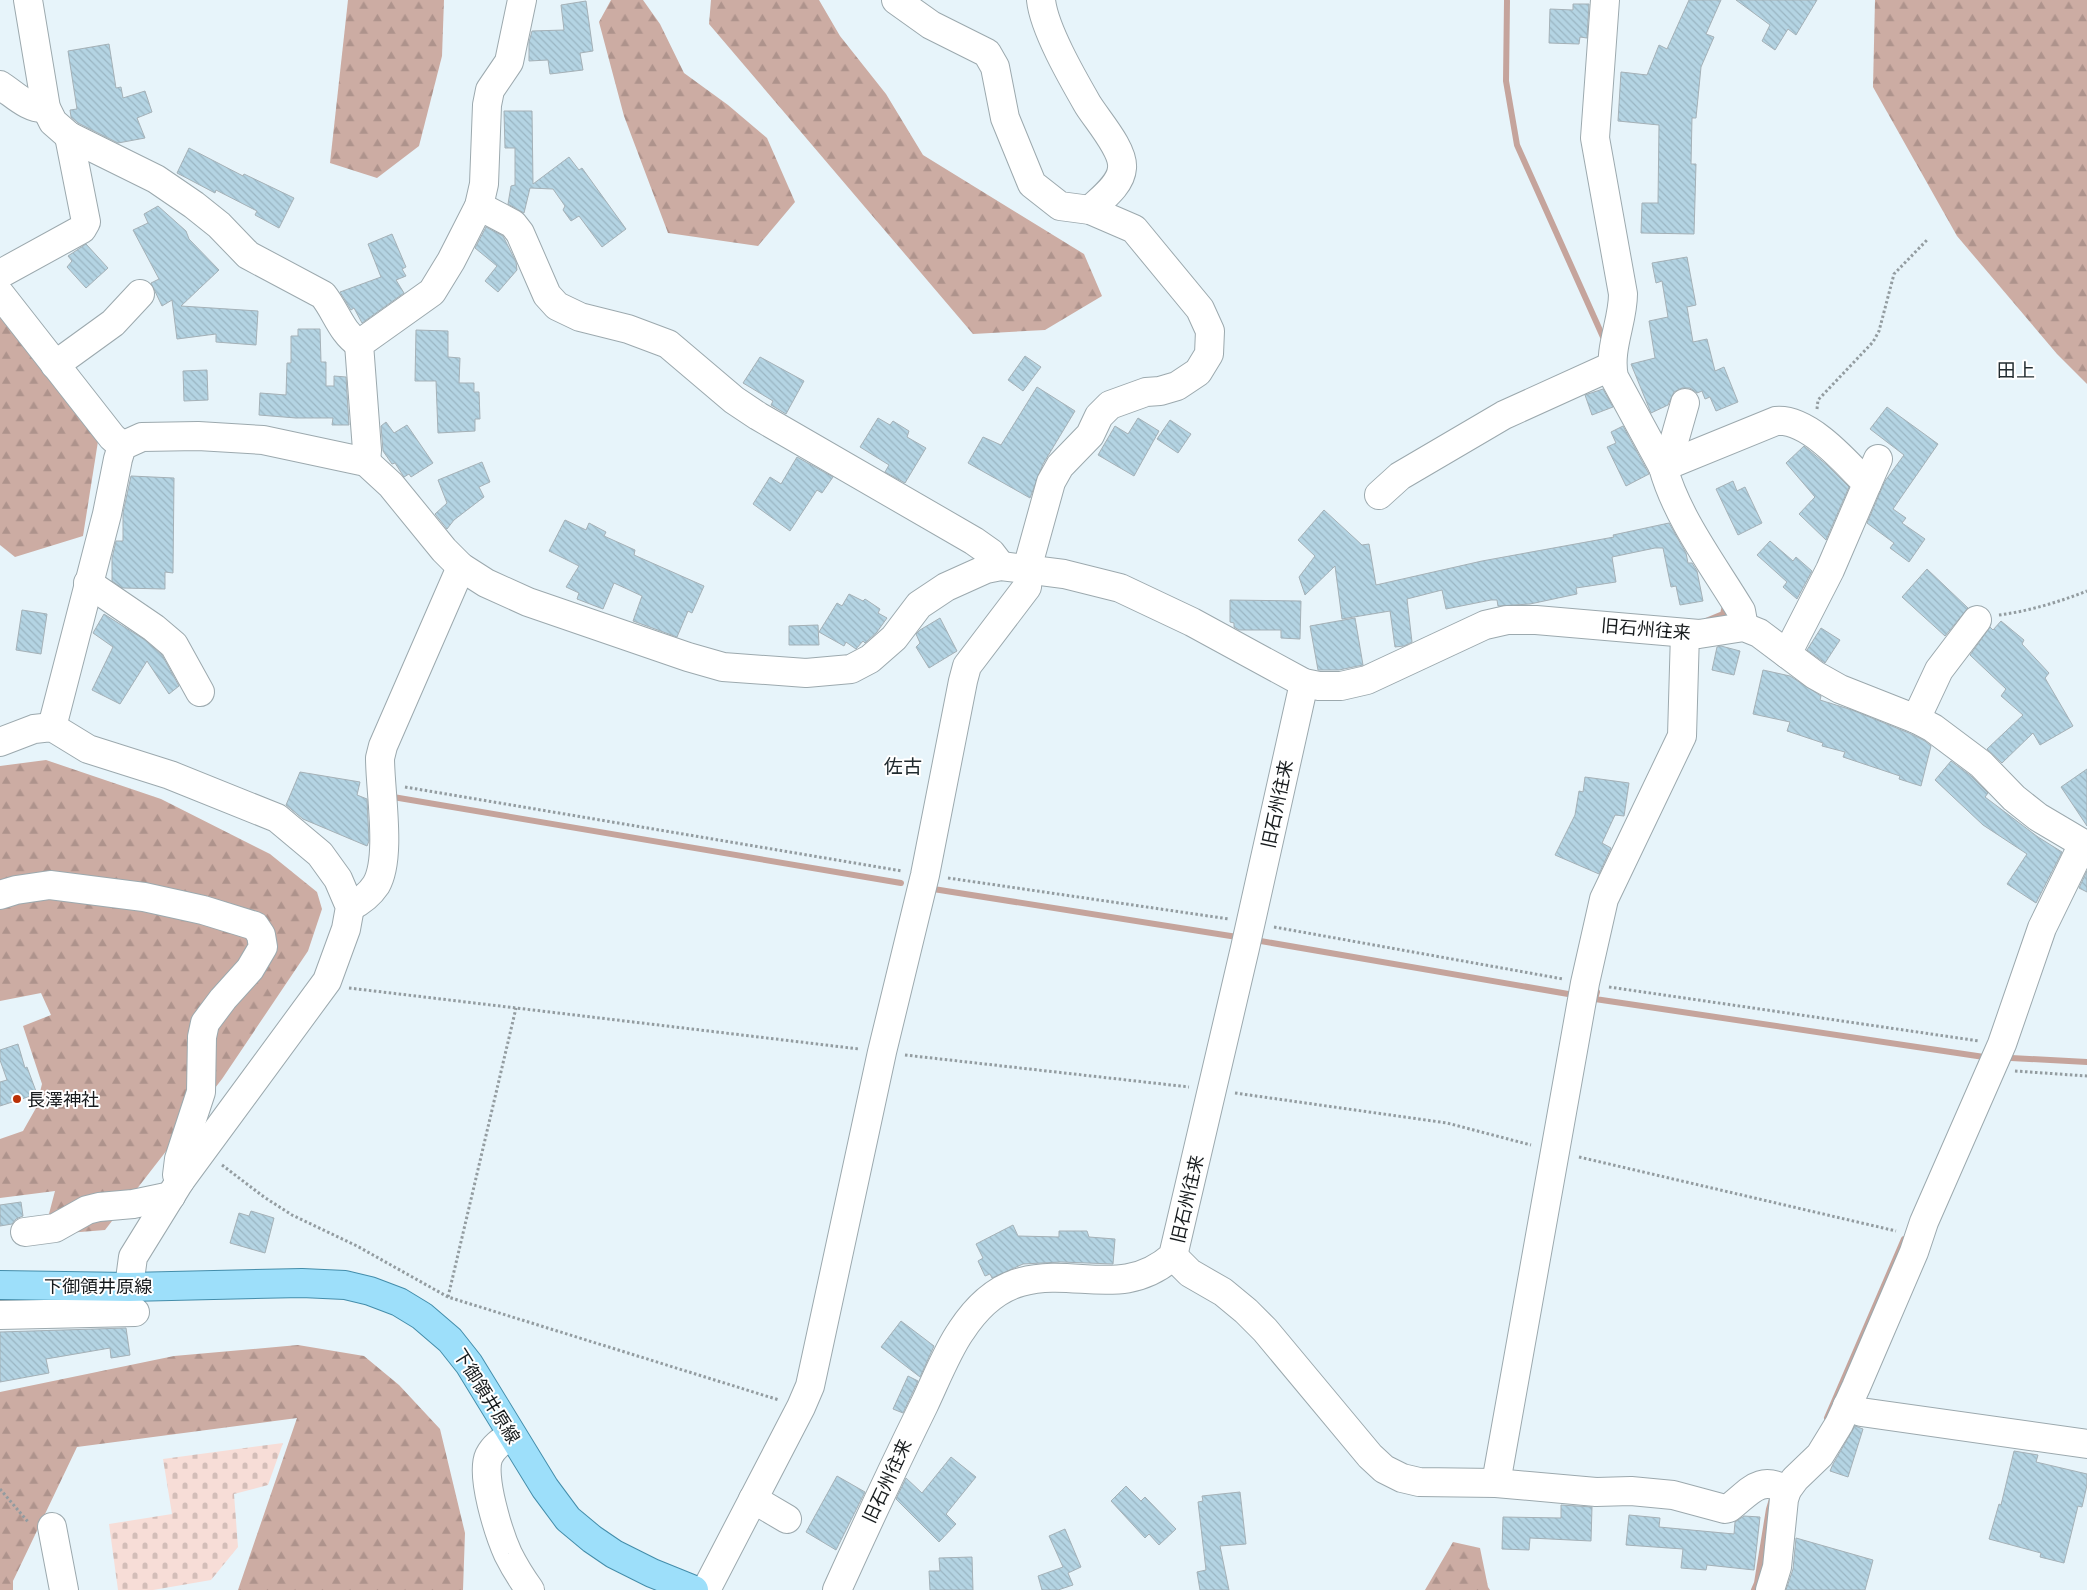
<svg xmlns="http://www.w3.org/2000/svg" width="2087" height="1590" viewBox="0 0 2087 1590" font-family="'PT Sans','Noto Sans JP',sans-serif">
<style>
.forest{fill:url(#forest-firs)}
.cemetery{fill:url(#cemetery-stones)}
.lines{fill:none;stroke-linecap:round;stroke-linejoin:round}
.stream{stroke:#c5a49c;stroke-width:6}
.building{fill:url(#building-back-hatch);stroke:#a5b1b7}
.minor-casing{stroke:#9ca9ae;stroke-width:30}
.major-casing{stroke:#448daa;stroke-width:30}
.path{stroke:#939ca0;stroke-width:3;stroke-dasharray:2.5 2.5;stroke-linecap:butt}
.minor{stroke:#fff;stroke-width:28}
.major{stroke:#9ddffa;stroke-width:28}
.poi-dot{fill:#ba3006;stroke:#fff;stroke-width:2}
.labels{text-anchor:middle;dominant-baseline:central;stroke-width:4;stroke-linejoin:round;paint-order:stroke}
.street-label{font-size:18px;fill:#171b1d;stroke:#fff}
.poi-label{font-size:18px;fill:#171b1d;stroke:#fff;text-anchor:start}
.neighbourhood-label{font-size:19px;fill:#212b2f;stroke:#fff}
</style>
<defs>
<pattern id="forest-firs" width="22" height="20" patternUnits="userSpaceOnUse" patternTransform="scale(1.25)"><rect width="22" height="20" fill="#ccaca3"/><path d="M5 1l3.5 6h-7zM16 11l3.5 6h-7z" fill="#ae938c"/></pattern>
<pattern id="cemetery-stones" width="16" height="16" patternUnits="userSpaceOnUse" patternTransform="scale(1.25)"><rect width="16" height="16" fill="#f7ddd7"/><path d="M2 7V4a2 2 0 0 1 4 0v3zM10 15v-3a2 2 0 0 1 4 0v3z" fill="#d3bdb8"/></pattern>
<pattern id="building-back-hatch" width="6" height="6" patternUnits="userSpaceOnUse" patternTransform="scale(1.25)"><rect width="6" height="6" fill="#b4d4e3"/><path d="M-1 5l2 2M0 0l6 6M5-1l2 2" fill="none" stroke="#9ab5c2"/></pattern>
</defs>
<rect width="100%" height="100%" fill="#e7f4fa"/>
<g class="forest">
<path d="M 348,0 L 444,0 L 442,56 L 419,146 L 377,178 L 330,163 Z"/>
<path d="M 611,0 L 643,0 L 660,24 L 684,73 L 728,105 L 767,138 L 795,202 L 758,246 L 668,233 L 624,116 L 599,22 Z"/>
<path d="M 711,0 L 819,0 L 840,36 L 886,94 L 923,155 L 1084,254 L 1102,296 L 1045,330 L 973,334 L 709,24 Z"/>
<path d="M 1875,0 L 2087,0 L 2087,384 L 2057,354 L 1957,236 L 1873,87 Z"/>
<path d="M 0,309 L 99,435 L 83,536 L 15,557 L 0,545 Z"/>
<path d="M 46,760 L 161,799 L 270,854 L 317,892 L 322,909 L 308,951 L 222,1079 L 105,1230 L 55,1234 L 45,1229 L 55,1191 L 0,1198 L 0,1139 L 23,1131 L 36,1108 L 42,1084 L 23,1026 L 51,1015 L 41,993 L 0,1001 L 0,766 Z"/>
<path d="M 298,1345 L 364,1356 L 399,1385 L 440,1429 L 465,1533 L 463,1590 L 238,1590 L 297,1418 L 77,1447 L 13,1581 L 13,1590 L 0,1590 L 0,1392 L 174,1356 Z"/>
<path d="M 1453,1542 L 1480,1548 L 1488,1587 L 1490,1590 L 1425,1590 Z"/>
</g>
<path class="cemetery" d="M 283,1443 L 268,1485 L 234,1494 L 238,1547 L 211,1580 L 153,1590 L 118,1590 L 109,1524 L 172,1514 L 163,1459 Z"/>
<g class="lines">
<g class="stream">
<path d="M 1507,1 L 1506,81 L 1517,145 L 1603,337"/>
<path d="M 1706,621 L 1723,614 L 1725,606 L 1724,603"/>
<path d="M 393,797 L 901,883"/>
<path d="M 927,888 L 1237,937"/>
<path d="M 1255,940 L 1574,995"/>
<path d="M 1597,992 L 1595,999 L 1984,1057 L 1982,1060"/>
<path d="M 2011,1058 L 2087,1062"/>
<path d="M 1827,1418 L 1904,1239"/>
<path d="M 1754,1590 L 1757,1583 L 1769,1509 L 1772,1499"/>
</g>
</g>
<g class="building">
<path d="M 1689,0 L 1721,0 L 1706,34 L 1714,37 L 1701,67 L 1696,118 L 1692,118 L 1691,164 L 1696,164 L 1694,234 L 1641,233 L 1642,203 L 1658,203 L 1659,125 L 1618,121 L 1621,72 L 1647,75 L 1659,45 L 1667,49 Z"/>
<path d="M 1736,0 L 1817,0 L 1796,35 L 1788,29 L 1775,50 L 1762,41 L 1770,25 Z"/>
<path d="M 586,1 L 593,51 L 580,53 L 583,70 L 550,74 L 548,60 L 529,61 L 529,42 L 532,31 L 564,30 L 561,5 Z"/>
<path d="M 1573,4 L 1589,4 L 1587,38 L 1580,37 L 1579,44 L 1549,43 L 1550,9 L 1573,10 Z"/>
<path d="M 109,44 L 116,88 L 121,87 L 123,98 L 145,91 L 152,112 L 137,118 L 145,138 L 118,143 L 78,123 L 71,117 L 70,110 L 77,109 L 68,51 Z"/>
<path d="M 504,111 L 532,111 L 533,184 L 569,157 L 579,170 L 582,168 L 626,229 L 602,247 L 579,216 L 571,221 L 563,210 L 565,206 L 553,189 L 530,188 L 524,213 L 508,204 L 511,186 L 515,185 L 515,148 L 505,148 Z"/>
<path d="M 189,148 L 243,176 L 244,174 L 294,198 L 279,228 L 255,215 L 257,211 L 216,190 L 215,193 L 177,173 Z"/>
<path d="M 158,206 L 186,231 L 189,239 L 219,270 L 181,306 L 258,311 L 256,345 L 216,342 L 216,334 L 177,339 L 172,300 L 162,306 L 151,283 L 159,279 L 133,230 L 148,223 L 144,214 Z"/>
<path d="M 486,227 L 503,236 L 516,262 L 517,270 L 498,292 L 485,281 L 497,266 L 475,248 Z"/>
<path d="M 392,234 L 406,267 L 402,269 L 406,276 L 396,280 L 404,293 L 362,323 L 354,308 L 351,310 L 340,292 L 381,277 L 368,244 Z"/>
<path d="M 86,244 L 108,268 L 86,288 L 67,267 L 72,261 L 68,256 Z"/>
<path d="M 1687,257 L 1696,305 L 1687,307 L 1693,342 L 1707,339 L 1715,371 L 1724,367 L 1738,402 L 1716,411 L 1710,397 L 1705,399 L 1702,391 L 1697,393 L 1690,388 L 1682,388 L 1674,392 L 1668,405 L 1651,413 L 1631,364 L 1655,358 L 1649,321 L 1668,317 L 1662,281 L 1656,283 L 1652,263 Z"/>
<path d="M 298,329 L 320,329 L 321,362 L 326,362 L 326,386 L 334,386 L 334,376 L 346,377 L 349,425 L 332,425 L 333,418 L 296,418 L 259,415 L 260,393 L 286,395 L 287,363 L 291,363 L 291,336 L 298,336 Z"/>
<path d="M 416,330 L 448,331 L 448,357 L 460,358 L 459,383 L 474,383 L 474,392 L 479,392 L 480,419 L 475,419 L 475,431 L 438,433 L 436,381 L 415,381 Z"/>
<path d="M 1025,356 L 1041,367 L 1023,391 L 1008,380 Z"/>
<path d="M 760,357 L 804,381 L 786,414 L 771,405 L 773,401 L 743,383 Z"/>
<path d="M 207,370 L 208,400 L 184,401 L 183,371 Z"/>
<path d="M 1037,387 L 1075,411 L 1043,464 L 1030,498 L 968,463 L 983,437 L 1001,445 Z"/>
<path d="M 1603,389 L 1613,407 L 1592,415 L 1585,395 Z"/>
<path d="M 1887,407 L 1938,444 L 1893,509 L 1906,518 L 1902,523 L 1925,539 L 1909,562 L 1890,548 L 1894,543 L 1867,523 L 1885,481 L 1904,455 L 1870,429 Z"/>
<path d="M 878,418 L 890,425 L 893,421 L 909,431 L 907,437 L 926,448 L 905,483 L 885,472 L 889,465 L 860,447 Z"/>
<path d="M 1138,418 L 1159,431 L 1134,476 L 1098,455 L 1115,426 L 1128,434 Z"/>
<path d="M 1170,420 L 1191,434 L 1178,453 L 1157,439 Z"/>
<path d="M 386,422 L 394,433 L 407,425 L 433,463 L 411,477 L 409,474 L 404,477 L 395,463 L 392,464 L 383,451 L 381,426 Z"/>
<path d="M 1623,426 L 1649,474 L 1626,486 L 1607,447 L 1616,443 L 1611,432 Z"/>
<path d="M 1804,446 L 1827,465 L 1849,487 L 1826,540 L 1799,514 L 1815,497 L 1786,463 Z"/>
<path d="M 797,457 L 833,477 L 822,493 L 817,490 L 790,531 L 753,504 L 770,477 L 781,484 Z"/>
<path d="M 482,462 L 490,482 L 479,487 L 484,497 L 454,520 L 447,529 L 435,514 L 447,503 L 438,480 Z"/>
<path d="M 131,476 L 174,478 L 173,573 L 165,572 L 165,589 L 122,588 L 112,581 L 112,558 L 116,541 L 123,541 L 123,513 Z"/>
<path d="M 1733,481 L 1737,491 L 1745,487 L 1762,523 L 1738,535 L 1716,489 Z"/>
<path d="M 1324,510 L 1362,545 L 1369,544 L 1376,585 L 1482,561 L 1614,537 L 1613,535 L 1669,523 L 1686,553 L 1688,563 L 1692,563 L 1697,571 L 1703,601 L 1680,605 L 1676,586 L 1671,587 L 1663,548 L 1655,548 L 1612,557 L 1616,582 L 1576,588 L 1577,594 L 1530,604 L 1498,606 L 1497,600 L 1491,600 L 1446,609 L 1442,590 L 1407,599 L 1412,642 L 1404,646 L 1395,647 L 1390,611 L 1342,619 L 1335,566 L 1305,595 L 1299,577 L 1315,556 L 1298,540 Z"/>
<path d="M 565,520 L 586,530 L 589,523 L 606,532 L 604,536 L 635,550 L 634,555 L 704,586 L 692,613 L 688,611 L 677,637 L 633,621 L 642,596 L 614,583 L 603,609 L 577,599 L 579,593 L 566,587 L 579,566 L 549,551 Z"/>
<path d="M 1770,541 L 1793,561 L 1796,557 L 1812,571 L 1797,599 L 1783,587 L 1787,582 L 1757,555 Z"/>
<path d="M 1927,569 L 1968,608 L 1945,636 L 1902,597 Z"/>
<path d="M 849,594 L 863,601 L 865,599 L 880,609 L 878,613 L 887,618 L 877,632 L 865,643 L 863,641 L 856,649 L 846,642 L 844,646 L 819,632 L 837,603 L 842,606 Z"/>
<path d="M 1230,600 L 1301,601 L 1300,639 L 1281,638 L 1281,630 L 1239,630 L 1234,627 L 1234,623 L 1230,622 Z"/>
<path d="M 22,610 L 47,614 L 41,654 L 16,650 Z"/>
<path d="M 104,614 L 145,640 L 162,655 L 179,686 L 169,694 L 147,661 L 120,704 L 92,690 L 113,647 L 93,633 Z"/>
<path d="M 940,618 L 957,651 L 929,668 L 916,647 L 920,643 L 916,634 L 920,630 Z"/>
<path d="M 1355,618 L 1363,665 L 1339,670 L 1318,670 L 1310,626 Z"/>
<path d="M 2001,621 L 2024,640 L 2022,644 L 2049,673 L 2045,678 L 2073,726 L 2040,745 L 2033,733 L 2002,763 L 1987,749 L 2023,715 L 2001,696 L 2006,689 L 1970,655 L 1990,627 L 1993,630 Z"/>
<path d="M 818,625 L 819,645 L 789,645 L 789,626 Z"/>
<path d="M 1821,628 L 1840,640 L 1825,663 L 1807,650 Z"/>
<path d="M 1721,646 L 1740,651 L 1734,675 L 1712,670 L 1717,647 Z"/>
<path d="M 1763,670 L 1790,676 L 1821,696 L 1820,700 L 1852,710 L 1909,733 L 1925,741 L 1931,746 L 1921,786 L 1899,779 L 1900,776 L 1843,757 L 1845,752 L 1822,746 L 1823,743 L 1787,731 L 1790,722 L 1753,714 Z"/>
<path d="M 1951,761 L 1971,776 L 1988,793 L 1985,797 L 2038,837 L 2062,852 L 2036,903 L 2007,884 L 2027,854 L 1983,825 L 1935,780 Z"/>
<path d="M 2087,769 L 2087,826 L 2061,787 Z"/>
<path d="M 300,772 L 360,782 L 357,795 L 367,799 L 369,841 L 367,846 L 303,819 L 286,805 Z"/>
<path d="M 1585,777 L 1629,783 L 1624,816 L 1615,815 L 1602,843 L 1611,848 L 1599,874 L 1555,855 L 1575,815 L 1579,791 L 1583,792 Z"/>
<path d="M 2087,871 L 2087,892 L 2079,888 Z"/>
<path d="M 18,1044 L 25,1068 L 27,1067 L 37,1094 L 0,1106 L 0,1082 L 7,1080 L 0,1060 L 0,1050 Z"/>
<path d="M 21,1202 L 23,1216 L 16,1219 L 12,1224 L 0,1226 L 0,1205 Z"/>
<path d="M 251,1211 L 274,1218 L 265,1253 L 230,1243 L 239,1213 L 249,1216 Z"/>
<path d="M 1013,1225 L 1018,1236 L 1059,1237 L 1059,1231 L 1087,1231 L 1089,1237 L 1115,1239 L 1113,1264 L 1061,1262 L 1023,1264 L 992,1278 L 990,1274 L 985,1276 L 978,1261 L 983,1258 L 976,1244 Z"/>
<path d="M 901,1321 L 934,1346 L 920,1377 L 881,1347 Z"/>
<path d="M 126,1328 L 130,1355 L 111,1358 L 110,1348 L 46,1359 L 49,1373 L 0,1382 L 0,1332 Z"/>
<path d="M 908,1376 L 918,1381 L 903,1413 L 893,1409 Z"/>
<path d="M 1855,1426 L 1863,1429 L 1848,1477 L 1830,1471 L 1833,1464 Z"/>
<path d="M 2014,1451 L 2038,1455 L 2036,1462 L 2087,1474 L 2087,1485 L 2082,1507 L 2078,1506 L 2064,1563 L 2040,1557 L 2041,1553 L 1989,1539 L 1999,1504 L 2001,1505 Z"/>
<path d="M 951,1457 L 976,1477 L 946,1514 L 956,1524 L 939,1542 L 896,1499 L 906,1478 L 922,1493 Z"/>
<path d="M 837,1476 L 865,1492 L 836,1550 L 806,1532 Z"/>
<path d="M 1126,1486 L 1141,1501 L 1145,1497 L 1176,1529 L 1159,1545 L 1149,1534 L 1145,1538 L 1111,1501 Z"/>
<path d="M 1240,1492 L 1246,1544 L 1220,1546 L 1229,1590 L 1200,1590 L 1197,1572 L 1206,1570 L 1198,1502 L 1203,1501 L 1202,1496 Z"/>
<path d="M 1561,1505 L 1592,1507 L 1591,1541 L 1530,1538 L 1529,1550 L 1502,1549 L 1503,1517 L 1561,1518 Z"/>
<path d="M 1629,1515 L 1660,1518 L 1659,1527 L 1734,1534 L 1735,1522 L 1744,1516 L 1760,1517 L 1754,1570 L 1707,1565 L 1706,1570 L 1681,1568 L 1683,1549 L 1626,1545 Z"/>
<path d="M 1065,1529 L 1081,1567 L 1068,1573 L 1073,1585 L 1058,1590 L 1042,1590 L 1038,1576 L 1063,1567 L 1049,1536 Z"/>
<path d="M 1796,1538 L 1873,1560 L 1865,1590 L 1786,1590 L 1793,1569 Z"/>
<path d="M 972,1557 L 973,1590 L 930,1590 L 929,1571 L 940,1571 L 939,1558 Z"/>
</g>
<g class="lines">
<defs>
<g id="minor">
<path d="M 28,0 L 46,108 L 53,122 L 69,136 L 156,179 L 194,205 L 219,225 L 248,255 L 323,295 C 336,311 341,332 359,344"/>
<path d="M 1041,0 C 1044,29 1073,79 1088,105 C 1098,121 1124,150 1122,168 C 1121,185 1101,199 1090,210"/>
<path d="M 1605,0 L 1595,138 L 1623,294 C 1623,322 1608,349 1614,377 L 1663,467 C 1677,518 1714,566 1741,611 L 1744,627"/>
<path d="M 0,85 C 14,94 29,110 46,108"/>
<path d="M 479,206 L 513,224 L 520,233 L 547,295 L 557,306 L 580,317 L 628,329 L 668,344 L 734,400 L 758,416 L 974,541 L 991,553 L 1001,566"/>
<path d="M 0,274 L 82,229 L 86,222 L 69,136"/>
<path d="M 0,294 L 112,437 L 122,446"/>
<path d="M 55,365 L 113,323 L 140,294"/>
<path d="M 366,462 L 367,450 L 359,344 L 432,292 L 451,261 L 479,206 L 484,184 L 487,105 L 490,90 L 509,62 L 522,0"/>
<path d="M 1663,467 L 1776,421 C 1808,418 1846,462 1867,484 L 1830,570 L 1787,654"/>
<path d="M 1663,467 L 1669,459 L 1685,403"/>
<path d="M 1867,484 L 1878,459"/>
<path d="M 1379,495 L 1400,476 L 1504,415 L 1612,366"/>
<path d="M 88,583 L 154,628 L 174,645 L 200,692"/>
<path d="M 1916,719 L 1939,670 L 1977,620"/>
<path d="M 52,727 L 107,514 L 118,459 L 122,446 L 142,437 L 198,436 L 263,440 L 366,462 L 391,485 L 444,550 L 461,567 L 486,583 L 528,602 L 688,657 L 723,667 L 806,673 L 851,669 L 870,659 L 894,638 L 919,605 L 946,587 L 986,569 L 1001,566 L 1064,574 L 1120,588 L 1192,622 L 1304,683 L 1319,686 L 1341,686 L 1367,680 L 1485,625 L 1507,620 L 1536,620 L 1699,634 L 1744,627 L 1759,633 L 1815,675 L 1840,689 L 1916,719 L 1933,728 L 1981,764 L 2014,798 L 2038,817 L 2087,846"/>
<path d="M 0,742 L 34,729 L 52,727 L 88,749 L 170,775 L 277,818 L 320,854 L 338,879 L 350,907 L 346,929 L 327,981 L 180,1181 L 133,1257 L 129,1287"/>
<path d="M 0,895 L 16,890 L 50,885 L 144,897 L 203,910 L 255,926 L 261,935 L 263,947 L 250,969 L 223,999 L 205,1023 L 202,1037 L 201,1092 L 179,1159 L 177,1175 L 180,1181"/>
<path d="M 350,907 C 360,902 370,894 376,885 C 392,858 380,791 380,758 L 383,746 L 461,567"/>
<path d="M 25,1232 L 55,1228 L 87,1210 L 99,1207 L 133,1204 L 171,1196"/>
<path d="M 1173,1256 L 1190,1273 L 1223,1292 L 1246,1311 L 1265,1330 L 1370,1456 L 1384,1469 L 1402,1478 L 1419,1482 L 1496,1483 L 1596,1492 L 1631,1491 L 1673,1495 L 1725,1509 L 1729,1508 C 1751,1491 1759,1475 1787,1490"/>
<path d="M 0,1315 L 135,1312"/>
<path d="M 1847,1406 L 1861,1412 L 2087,1444"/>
<path d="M 511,1435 C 502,1441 494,1446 489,1456 C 480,1475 499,1534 508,1554 C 514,1566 522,1579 530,1590"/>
<path d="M 1496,1483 L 1585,983 L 1604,899 L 1682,736 L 1685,633"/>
<path d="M 753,1499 L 787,1519"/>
<path d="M 52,1527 L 64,1590"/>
<path d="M 706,1590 L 801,1407 L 810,1386 L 882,1052 L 925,875 L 963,681 L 967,666 L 1027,587 L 1030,558 L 1051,482 L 1060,466 L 1090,435 L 1099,416 L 1110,405 L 1146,392 L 1160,391 L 1177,386 L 1198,372 L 1209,354 L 1210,331 L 1200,309 L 1134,229 L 1090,210 L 1060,206 L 1032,184 L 1005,118 L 995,67 L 987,53 L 931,25 L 896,0"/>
<path d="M 837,1590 C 865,1528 894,1466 924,1405 C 935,1382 947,1351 961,1331 C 976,1308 995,1289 1021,1282 C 1076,1267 1123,1300 1173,1256 L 1245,948 L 1304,683"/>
<path d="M 1770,1590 L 1777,1567 L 1784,1499 L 1787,1490 L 1795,1479 L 1820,1455 L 1839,1424 L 1856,1387 L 1914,1252 L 1924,1222 L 2002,1044 L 2042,928 L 2083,844"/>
</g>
<path id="major" d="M 0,1285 L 129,1287 L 302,1283 L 345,1285 L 370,1291 L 399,1302 L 422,1316 L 450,1340 L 469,1364 L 545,1488 L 568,1519 L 592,1539 L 614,1554 L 652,1573 L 694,1590"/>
</defs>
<use href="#minor" class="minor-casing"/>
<use href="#major" class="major-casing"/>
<g class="path">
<path d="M 1817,409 L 1818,400 L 1873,342 L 1879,331 L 1894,274 L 1927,240"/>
<path d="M 1999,615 C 2029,611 2059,602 2087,591"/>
<path d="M 405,787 L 902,871"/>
<path d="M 948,878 L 1229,919"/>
<path d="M 1274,927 L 1563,979"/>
<path d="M 1609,987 L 1979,1041"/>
<path d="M 349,988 L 859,1049"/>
<path d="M 905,1055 L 1189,1087"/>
<path d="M 2015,1071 L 2087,1076"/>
<path d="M 1235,1093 L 1447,1123 L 1531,1145"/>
<path d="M 1579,1157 L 1896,1231"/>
<path d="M 222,1165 L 264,1197 L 292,1215 L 357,1246 L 448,1297 L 779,1400"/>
<path d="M 448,1297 L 516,1008"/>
<path d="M 0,1489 L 29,1523"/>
</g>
<use href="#minor" class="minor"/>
<use href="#major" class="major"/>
</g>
<circle class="poi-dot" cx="17" cy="1099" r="5"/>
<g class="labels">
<g class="street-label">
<text transform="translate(1646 629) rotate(5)">旧石州往来</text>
<text transform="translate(1277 804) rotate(-78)">旧石州往来</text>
<text transform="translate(1187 1199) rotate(-77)">旧石州往来</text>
<text x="98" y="1286">下御領井原線</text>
<text transform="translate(487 1396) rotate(58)">下御領井原線</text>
<text transform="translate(887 1481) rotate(-65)">旧石州往来</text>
</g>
<g class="poi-label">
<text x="27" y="1099">長澤神社</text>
</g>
<g class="neighbourhood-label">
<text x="2016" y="370">田上</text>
<text x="903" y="766">佐古</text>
</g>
</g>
</svg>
